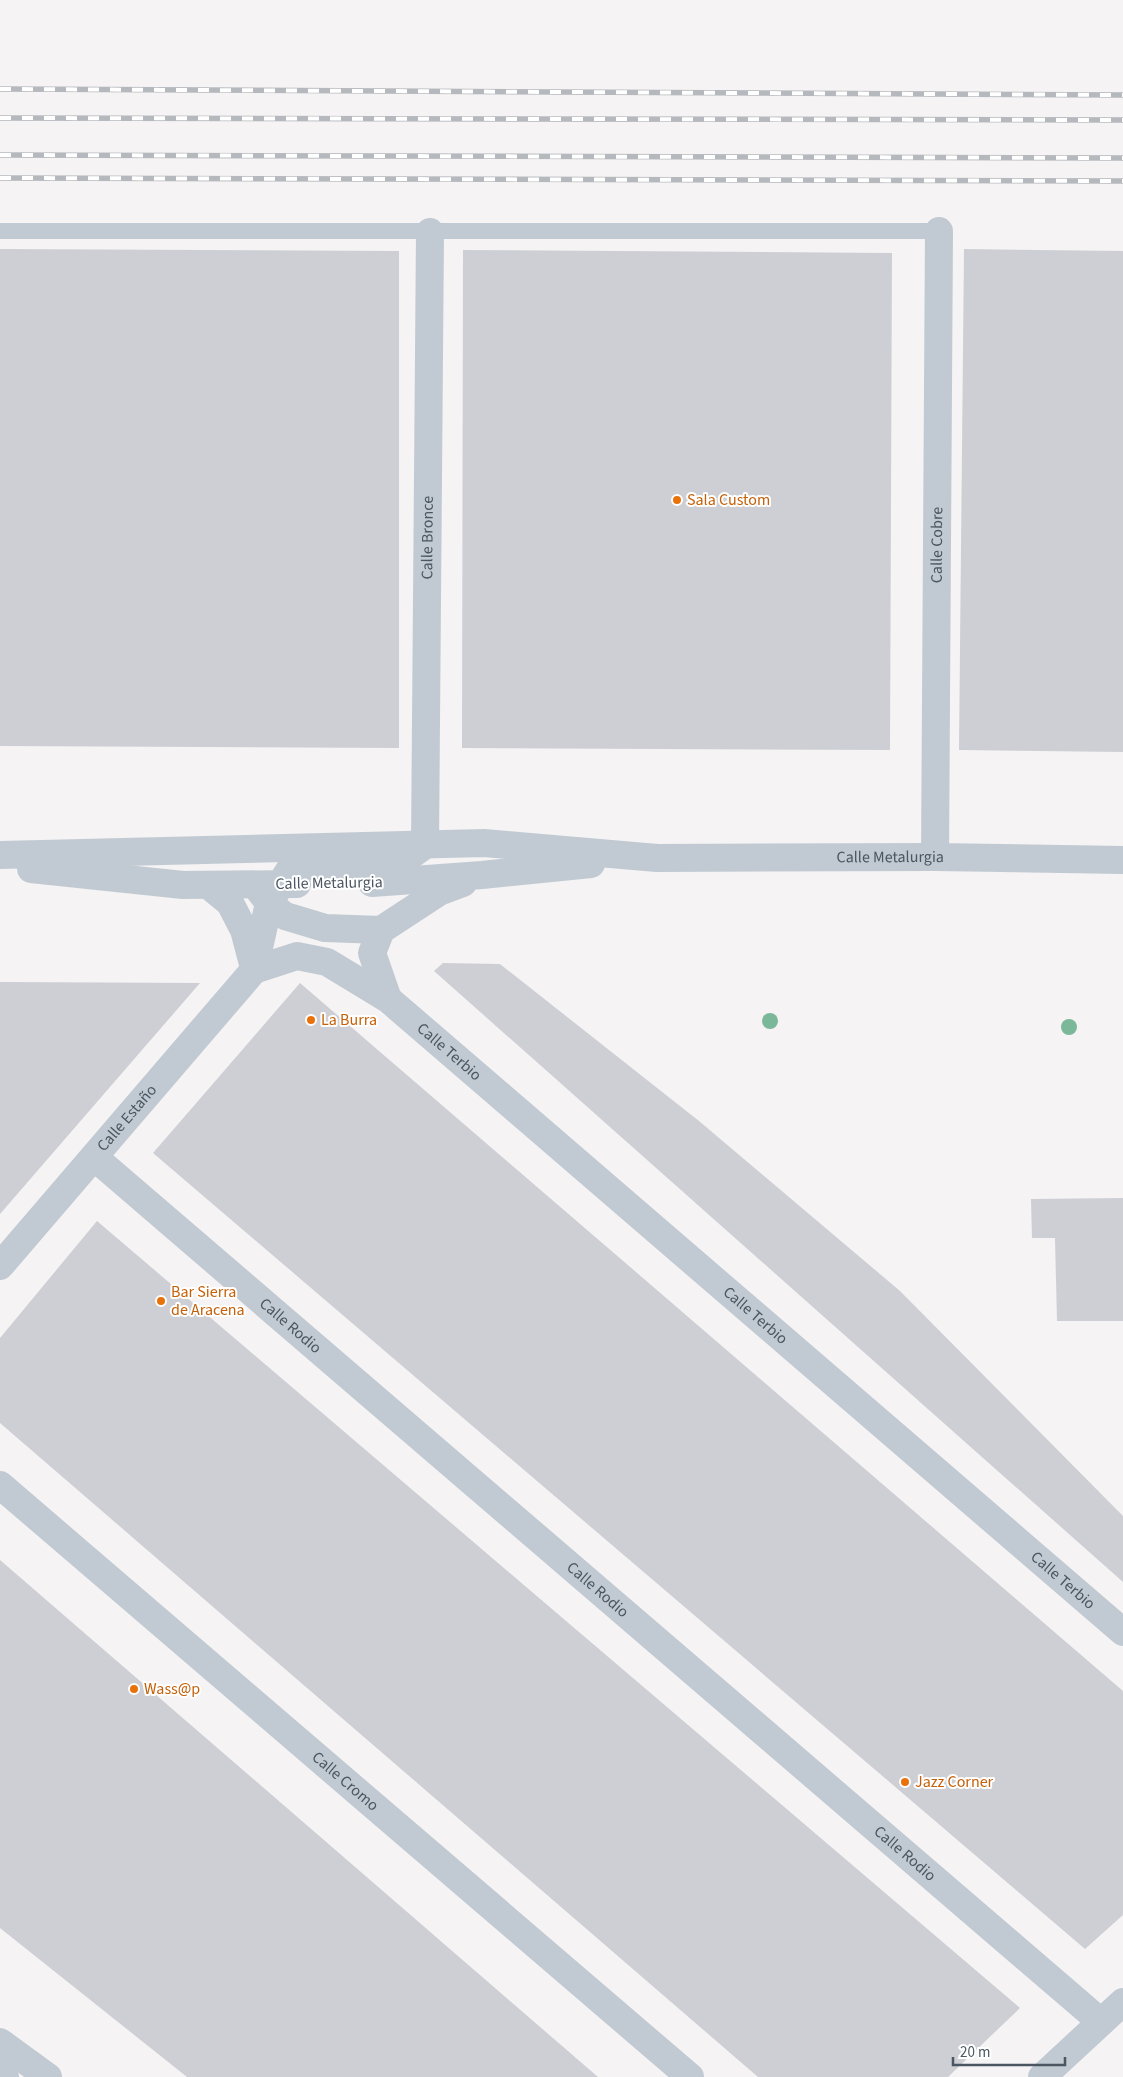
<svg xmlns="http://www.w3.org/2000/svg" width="1123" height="2077" viewBox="0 0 1123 2077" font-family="'Source Sans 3',sans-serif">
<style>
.building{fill:#cdcfd5}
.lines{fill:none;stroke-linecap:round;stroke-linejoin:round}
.lane{stroke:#c1cad2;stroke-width:16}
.street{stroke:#c1cad2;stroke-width:28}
.rail-casing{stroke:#b5b8bd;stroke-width:5.5}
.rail{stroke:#fff;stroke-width:4;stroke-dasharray:11;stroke-linecap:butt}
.tree{fill:#7bb799}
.food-dot{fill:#e8710a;stroke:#fff;stroke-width:2}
.labels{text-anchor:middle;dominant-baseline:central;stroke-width:4;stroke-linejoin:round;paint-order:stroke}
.food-label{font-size:16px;fill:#c56008;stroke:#fff;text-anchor:start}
.street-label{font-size:16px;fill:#4a5661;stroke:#fff}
</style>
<rect width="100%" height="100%" fill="#f5f3f3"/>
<g class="building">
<path d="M 0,249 L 399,251 L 399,748 L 0,746 Z"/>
<path d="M 964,249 L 1123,251 L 1123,752 L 959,750 Z"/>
<path d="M 463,250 L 892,253 L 890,750 L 462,748 Z"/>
<path d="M 443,963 L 500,964 L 699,1121 L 900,1291 L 1123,1516 L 1123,1582 L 434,971 Z"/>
<path d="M 0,982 L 200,983 L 0,1214 Z"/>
<path d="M 300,983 L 1123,1691 L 1123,1915 L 1085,1949 L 153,1153 Z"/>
<path d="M 1123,1198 L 1123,1321 L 1057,1321 L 1055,1238 L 1032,1238 L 1031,1199 Z"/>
<path d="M 97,1221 L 1020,2008 L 948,2077 L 758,2077 L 0,1423 L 0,1338 Z"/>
<path d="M 0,1560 L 598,2077 L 187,2077 L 0,1928 Z"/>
</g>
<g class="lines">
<path class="lane" d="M 0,231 L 939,231"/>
<g class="street">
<path id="s1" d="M 0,855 L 484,843 L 657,858 L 935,857 L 1123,860"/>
<path id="s2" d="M 935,857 L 939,231"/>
<path d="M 31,869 L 183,885 L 297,884"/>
<path d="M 372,883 L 482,875 L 591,864"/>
<path d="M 208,885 L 230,903 L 244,930 L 253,964"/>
<path d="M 259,890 L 269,903 L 285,916 L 325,928 L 381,930 L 439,892 L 463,883"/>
<path d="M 381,930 L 372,953 L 388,999"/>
<path id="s3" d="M 254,970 L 297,956 L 327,962 L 388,999 L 1123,1632"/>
<path id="s4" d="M 94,1157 L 1101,2022"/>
<path id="s5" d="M 0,1266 L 254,970 L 269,903 L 292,866 L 397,865 L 425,845 L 430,232"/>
<path id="s6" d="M 0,1485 L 690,2077"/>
<path d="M 0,2042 L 48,2077"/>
<path d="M 0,2057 L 5,2077"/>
<path d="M 1042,2077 L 1123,2002"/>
</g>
<defs>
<g id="rail">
<path d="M 0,89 L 1123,95"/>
<path d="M 0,118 L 1123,120"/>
<path d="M 0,155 L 1123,158"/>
<path d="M 0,178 L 1123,181"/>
</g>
</defs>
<use href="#rail" class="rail-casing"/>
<use href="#rail" class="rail"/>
</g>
<g class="tree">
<circle cx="770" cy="1021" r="8"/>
<circle cx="1069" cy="1027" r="8"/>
</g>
<g class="food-dot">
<circle cx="677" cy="500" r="5"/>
<circle cx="311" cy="1020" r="5"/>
<circle cx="161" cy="1301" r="5"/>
<circle cx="134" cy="1689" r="5"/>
<circle cx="905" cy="1782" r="5"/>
</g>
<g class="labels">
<g class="food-label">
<text x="687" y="500">Sala Custom</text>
<text x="321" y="1020">La Burra</text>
<text x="171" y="1292">Bar Sierra<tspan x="171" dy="18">de Aracena</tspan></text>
<text x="144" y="1689">Wass@p</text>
<text x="915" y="1782">Jazz Corner</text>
</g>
<g class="street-label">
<text stroke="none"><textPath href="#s5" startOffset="949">Calle Bronce</textPath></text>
<text stroke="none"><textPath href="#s2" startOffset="312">Calle Cobre</textPath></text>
<text stroke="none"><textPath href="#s1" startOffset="891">Calle Metalurgia</textPath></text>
<text transform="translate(329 883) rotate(-1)">Calle Metalurgia</text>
<text stroke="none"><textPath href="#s3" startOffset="228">Calle Terbio</textPath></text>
<text stroke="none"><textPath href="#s5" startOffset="195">Calle Estaño</textPath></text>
<text stroke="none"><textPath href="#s3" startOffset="632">Calle Terbio</textPath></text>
<text stroke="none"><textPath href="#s4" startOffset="259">Calle Rodio</textPath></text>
<text stroke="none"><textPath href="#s3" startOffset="1038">Calle Terbio</textPath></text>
<text stroke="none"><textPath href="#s4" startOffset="664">Calle Rodio</textPath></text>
<text stroke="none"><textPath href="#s6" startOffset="455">Calle Cromo</textPath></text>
<text stroke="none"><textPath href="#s4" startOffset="1069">Calle Rodio</textPath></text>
</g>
</g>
<path d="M953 2057v8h112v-8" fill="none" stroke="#4a5661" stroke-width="2.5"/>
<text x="960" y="2057" font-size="15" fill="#4a5661" stroke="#ffffff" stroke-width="4" paint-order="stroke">20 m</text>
</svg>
